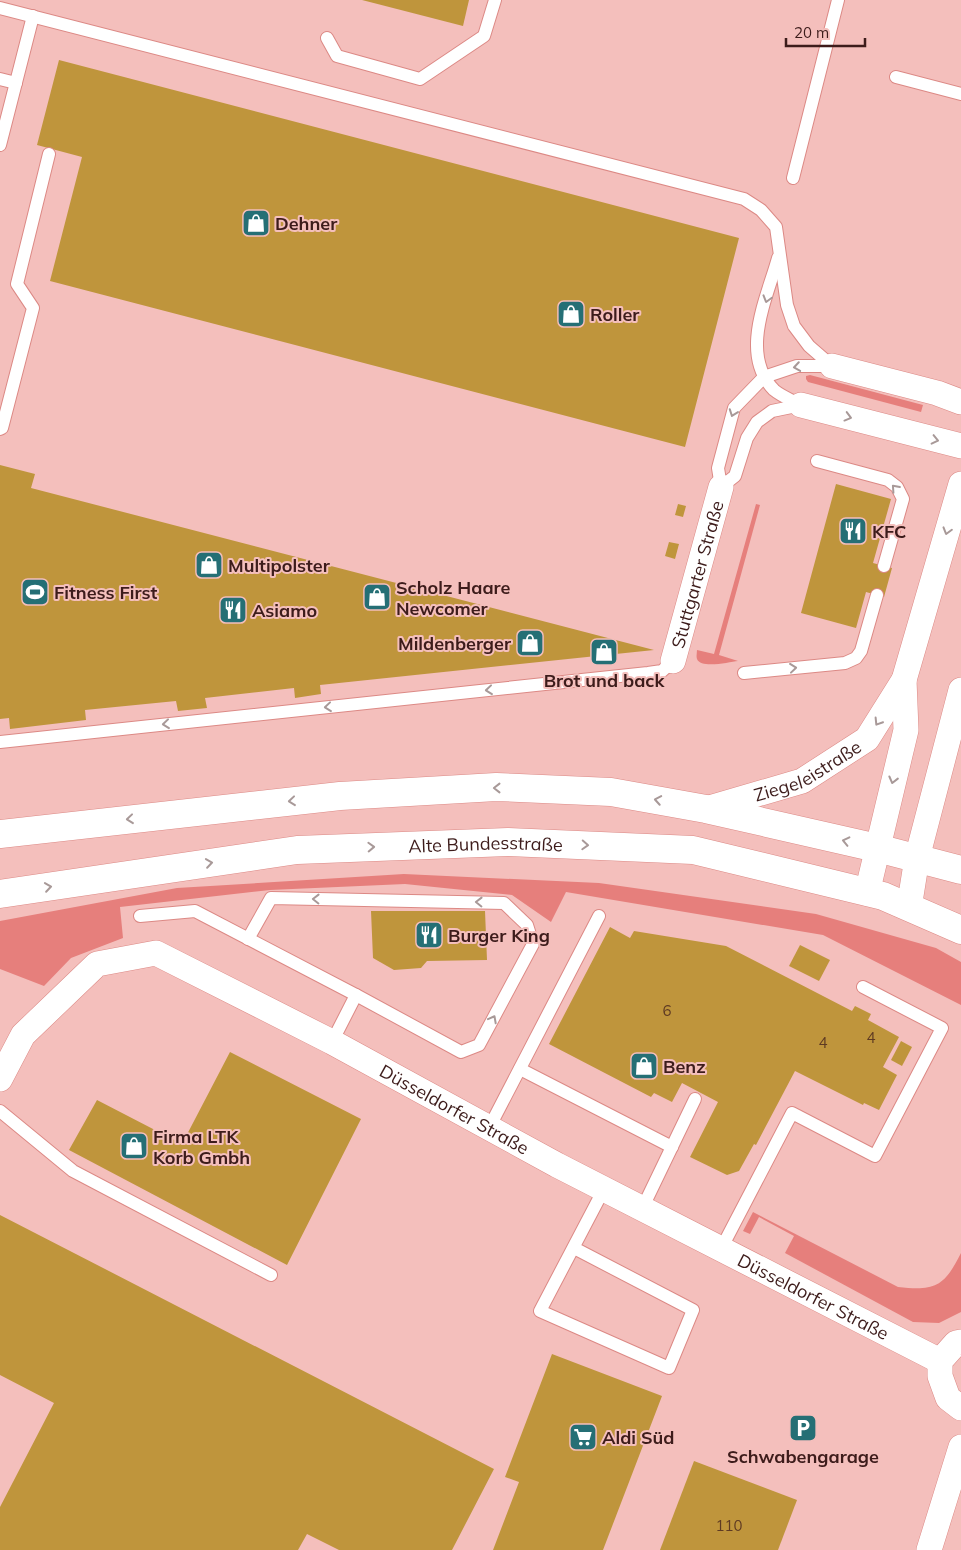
<svg xmlns="http://www.w3.org/2000/svg" width="961" height="1550" viewBox="0 0 961 1550" font-family="Mulish,sans-serif">
<style>
.green{fill:#e67f7c}
.building{fill:#bf953c}
.lines{fill:none;stroke-linecap:round;stroke-linejoin:round}
.service-casing{stroke:#dc8985;stroke-width:14}
.minor-casing{stroke:#dc8985;stroke-width:26}
.secondary-casing{stroke:#dc8985;stroke-width:29}
.service{stroke:#fff;stroke-width:12}
.minor{stroke:#fff;stroke-width:25}
.secondary{stroke:#fff;stroke-width:28}
.oneway{stroke:#a89998}
.labels{text-anchor:middle;dominant-baseline:central;stroke-width:4;stroke-linejoin:round;paint-order:stroke}
.number-label{font-size:15px;fill:#5e3a23}
.poi-label{font-size:18px;font-weight:bold;fill:#3d1c1b;stroke:#f4bfbc;text-anchor:start}
.street-label{font-size:18px;fill:#3d1c1b;stroke:#f4bfbc}
</style>
<rect width="100%" height="100%" fill="#f4bfbc"/>
<g class="green">
<path d="M 810,375 L 923,405 L 921,412 L 808,382 L 806,379 L 806,376 Z"/>
<path d="M 756,504 L 760,505 L 719,655 L 738,661 C 729,662 701,669 697,659 C 696,656 697,653 697,650 L 714,654 Z"/>
<path d="M 404,874 L 599,883 L 816,914 L 936,948 L 961,962 L 961,1005 L 823,935 L 566,892 L 551,922 L 512,895 L 405,884 L 270,890 L 120,907 L 123,938 L 71,958 L 44,986 L 0,969 L 0,921 L 177,888 Z"/>
<path d="M 753,1212 L 898,1287 C 935,1291 944,1287 961,1253 L 961,1312 L 939,1323 L 913,1322 L 785,1253 L 794,1236 L 759,1217 L 750,1234 L 743,1231 Z"/>
</g>
<g class="building">
<path d="M 362,0 L 469,0 L 463,26 Z"/>
<path d="M 59,60 L 739,238 L 685,447 L 50,281 L 82,157 L 37,145 Z"/>
<path d="M 0,465 L 35,474 L 31,488 L 654,650 L 320,685 L 321,694 L 295,698 L 294,688 L 205,698 L 207,708 L 178,711 L 176,701 L 85,710 L 86,720 L 10,729 L 9,718 L 0,719 Z"/>
<path d="M 836,484 L 891,499 L 873,563 L 892,568 L 884,597 L 866,592 L 856,628 L 801,613 Z"/>
<path d="M 678,504 L 686,506 L 683,517 L 675,515 Z"/>
<path d="M 669,542 L 679,544 L 675,559 L 665,556 Z"/>
<path d="M 371,911 L 485,911 L 487,960 L 427,961 L 421,968 L 394,970 L 373,958 Z"/>
<path d="M 610,927 L 630,938 L 634,931 L 726,946 L 852,1011 L 855,1006 L 871,1014 L 868,1020 L 899,1037 L 883,1067 L 897,1075 L 879,1110 L 864,1103 L 863,1105 L 795,1071 L 756,1145 L 754,1144 L 739,1171 L 727,1175 L 690,1157 L 718,1102 L 682,1083 L 672,1102 L 654,1093 L 651,1097 L 549,1044 Z"/>
<path d="M 800,945 L 830,960 L 819,981 L 789,966 Z"/>
<path d="M 901,1041 L 912,1047 L 902,1066 L 891,1060 Z"/>
<path d="M 230,1052 L 361,1119 L 287,1265 L 69,1150 L 97,1100 L 182,1144 Z"/>
<path d="M 0,1215 L 494,1469 L 452,1550 L 339,1550 L 307,1534 L 298,1550 L 0,1550 L 0,1507 L 54,1403 L 0,1375 Z"/>
<path d="M 552,1354 L 662,1396 L 603,1550 L 493,1550 L 519,1482 L 505,1477 Z"/>
<path d="M 694,1461 L 797,1500 L 778,1550 L 660,1550 Z"/>
</g>
<g class="lines">
<defs>
<g id="service">
<path d="M 0,8 L 744,199 L 761,210 L 776,227 L 787,305 L 794,326 L 809,346 L 832,366"/>
<path d="M 327,38 L 337,56 L 420,79 L 484,36 L 495,0"/>
<path d="M 896,77 L 961,94"/>
<path d="M 0,79 L 16,83"/>
<path d="M 0,145 L 33,16"/>
<path d="M 793,178 L 838,0"/>
<path d="M 778,258 C 767,298 739,354 774,390 C 781,396 793,401 801,405"/>
<path d="M 801,405 L 772,411 L 757,422 L 747,438 L 735,476 L 721,487 L 718,468 L 734,408 L 764,377 L 797,366 L 832,366"/>
<path d="M 0,429 L 2,428 L 33,308 L 17,284 L 49,154"/>
<path d="M 817,461 L 888,480 L 897,487 L 903,499 L 884,566"/>
<path d="M 744,673 L 845,663 L 856,658 L 861,651 L 877,595"/>
<path d="M 0,742 L 648,673 L 662,671 L 673,661"/>
<path d="M 140,916 L 195,911 L 356,995"/>
<path d="M 248,939 L 271,898 L 504,903 L 527,925 L 533,944 L 479,1045 L 461,1052 L 356,995 L 332,1042"/>
<path d="M 520,1069 L 672,1147"/>
<path d="M 0,1111 L 73,1171 L 271,1275"/>
<path d="M 489,1128 L 599,916"/>
<path d="M 642,1209 L 695,1099"/>
<path d="M 574,1248 L 693,1310 L 669,1368 L 540,1311 L 604,1189"/>
<path d="M 721,1249 L 792,1113 L 875,1156 L 942,1028 L 863,987"/>
</g>
<g id="minor">
<path d="M 832,366 L 937,393 L 961,402"/>
<path d="M 801,405 L 961,446"/>
<path id="s1" d="M 673,661 L 721,487"/>
<path id="s2" d="M 706,809 L 802,781 L 867,739 L 904,680 L 961,484"/>
<path d="M 867,893 L 906,730 L 904,680"/>
<path d="M 909,908 L 917,858 L 961,690"/>
<path id="s3" d="M 0,1079 L 23,1035 L 97,964 L 156,953 L 332,1042 L 557,1165 L 940,1361"/>
<path d="M 961,1342 L 956,1343 L 940,1361 L 940,1376 L 948,1398 L 961,1408"/>
<path d="M 929,1550 L 961,1447"/>
</g>
<g id="secondary">
<path d="M 0,834 L 340,796 L 496,787 L 611,792 L 706,809 L 877,848 L 961,870"/>
<path id="s4" d="M 0,894 L 297,850 L 508,842 L 693,850 L 883,896 L 961,930"/>
</g>
</defs>
<use href="#service" class="service-casing"/>
<use href="#minor" class="minor-casing"/>
<use href="#secondary" class="secondary-casing"/>
<use href="#service" class="service"/>
<use href="#minor" class="minor"/>
<use href="#secondary" class="secondary"/>
</g>
<defs><path id="oneway-chevron" d="M-2-3.5L2.5 0L-2 3.5" fill="none" stroke-width="1.6" stroke-linecap="round" stroke-linejoin="round" transform="scale(1.25)"/></defs>
<g class="oneway">
<use href="#oneway-chevron" transform="translate(767 299) rotate(106)"/>
<use href="#oneway-chevron" transform="translate(797 367) rotate(171)"/>
<use href="#oneway-chevron" transform="translate(733 413) rotate(110)"/>
<use href="#oneway-chevron" transform="translate(848 417) rotate(15)"/>
<use href="#oneway-chevron" transform="translate(935 440) rotate(13)"/>
<use href="#oneway-chevron" transform="translate(895 488) rotate(-132)"/>
<use href="#oneway-chevron" transform="translate(947 531) rotate(106)"/>
<use href="#oneway-chevron" transform="translate(793 668) rotate(-6)"/>
<use href="#oneway-chevron" transform="translate(489 690) rotate(174)"/>
<use href="#oneway-chevron" transform="translate(328 707) rotate(174)"/>
<use href="#oneway-chevron" transform="translate(878 722) rotate(122)"/>
<use href="#oneway-chevron" transform="translate(166 724) rotate(174)"/>
<use href="#oneway-chevron" transform="translate(893 780) rotate(104)"/>
<use href="#oneway-chevron" transform="translate(497 788) rotate(180)"/>
<use href="#oneway-chevron" transform="translate(658 800) rotate(-170)"/>
<use href="#oneway-chevron" transform="translate(292 801) rotate(174)"/>
<use href="#oneway-chevron" transform="translate(130 819) rotate(174)"/>
<use href="#oneway-chevron" transform="translate(846 841) rotate(-167)"/>
<use href="#oneway-chevron" transform="translate(585 845) rotate(3)"/>
<use href="#oneway-chevron" transform="translate(371 847) rotate(-2)"/>
<use href="#oneway-chevron" transform="translate(209 863) rotate(-8)"/>
<use href="#oneway-chevron" transform="translate(48 887) rotate(-8)"/>
<use href="#oneway-chevron" transform="translate(316 899) rotate(-179)"/>
<use href="#oneway-chevron" transform="translate(479 902) rotate(-179)"/>
<use href="#oneway-chevron" transform="translate(493 1019) rotate(-62)"/>
</g>
<defs>
<symbol id="shop-square" viewBox="-11 -11 22 22"><rect x="-9" y="-9" width="18" height="18" rx="4" fill="#256f75" stroke="#f4bfbc"/><path d="M-5-2.5h2.3a2.7 3.5 0 0 1 5.4 0H5L5.5 6h-11ZM-1.5-2.5h3a1.5 2.3 0 0 0-3 0Z" fill="#fff"/></symbol>
<symbol id="restaurant-square" viewBox="-11 -11 22 22"><rect x="-9" y="-9" width="18" height="18" rx="4" fill="#256f75" stroke="#f4bfbc"/><path d="M-5-6h1v4h1v-4h1v4h1v-4h1v5L-1.5 .5V6h-2V.5L-5-1ZM5-6V6H3V1.5H1.5Q1.5-4 5-6Z" fill="#fff"/></symbol>
<symbol id="stadium-square" viewBox="-11 -11 22 22"><rect x="-9" y="-9" width="18" height="18" rx="4" fill="#256f75" stroke="#f4bfbc"/><path d="M0-5a6.5 5 0 1 0 0 10a6.5 5 0 1 0 0-10ZM-3.5-1.8h7v3.6h-7Z" fill="#fff"/></symbol>
<symbol id="parking-square" viewBox="-11 -11 22 22"><rect x="-9" y="-9" width="18" height="18" rx="4" fill="#256f75" stroke="#f4bfbc"/><path d="M-3.5-5.5H1a3.5 3.5 0 0 1 0 7H-1V5.5H-3.5ZM-1-3.4V-.6H.8a1.4 1.4 0 0 0 0-2.8Z" fill="#fff"/></symbol>
<symbol id="supermarket-square" viewBox="-11 -11 22 22"><rect x="-9" y="-9" width="18" height="18" rx="4" fill="#256f75" stroke="#f4bfbc"/><path d="M-6-5.5h2.5l.6 2H6L4.5 2H-2.5L-4.4-4H-6ZM-1.5 3.2a1.3 1.3 0 1 0 .1 0ZM3 3.2a1.3 1.3 0 1 0 .1 0Z" fill="#fff"/></symbol>
</defs>
<g fill-rule="evenodd">
<use href="#shop-square" x="240" y="207" width="32" height="32"/>
<use href="#shop-square" x="555" y="298" width="32" height="32"/>
<use href="#restaurant-square" x="837" y="515" width="32" height="32"/>
<use href="#shop-square" x="193" y="549" width="32" height="32"/>
<use href="#stadium-square" x="19" y="576" width="32" height="32"/>
<use href="#shop-square" x="361" y="581" width="32" height="32"/>
<use href="#restaurant-square" x="217" y="594" width="32" height="32"/>
<use href="#shop-square" x="514" y="627" width="32" height="32"/>
<use href="#shop-square" x="588" y="636" width="32" height="32"/>
<use href="#restaurant-square" x="413" y="919" width="32" height="32"/>
<use href="#shop-square" x="628" y="1050" width="32" height="32"/>
<use href="#shop-square" x="118" y="1130" width="32" height="32"/>
<use href="#parking-square" x="787" y="1412" width="32" height="32"/>
<use href="#supermarket-square" x="567" y="1421" width="32" height="32"/>
</g>
<g class="labels">
<g class="number-label">
<text x="667" y="1010">6</text>
<text x="871" y="1037">4</text>
<text x="823" y="1042">4</text>
<text x="729" y="1525">110</text>
</g>
<g class="poi-label">
<text x="275" y="223">Dehner</text>
<text x="590" y="314">Roller</text>
<text x="872" y="531">KFC</text>
<text x="228" y="565">Multipolster</text>
<text x="396" y="587">Scholz Haare<tspan x="396" dy="21">Newcomer</tspan></text>
<text x="54" y="592">Fitness First</text>
<text x="252" y="610">Asiamo</text>
<text x="511" y="643" text-anchor="end">Mildenberger</text>
<text x="604" y="680" text-anchor="middle">Brot und back</text>
<text x="448" y="935">Burger King</text>
<text x="663" y="1066">Benz</text>
<text x="153" y="1136">Firma LTK<tspan x="153" dy="21">Korb Gmbh</tspan></text>
<text x="602" y="1437">Aldi Süd</text>
<text x="803" y="1456" text-anchor="middle">Schwabengarage</text>
</g>
<g class="street-label">
<text stroke="none"><textPath href="#s1" startOffset="90">Stuttgarter Straße</textPath></text>
<text stroke="none"><textPath href="#s2" startOffset="109">Ziegeleistraße</textPath></text>
<text stroke="none"><textPath href="#s4" startOffset="489">Alte Bundesstraße</textPath></text>
<text stroke="none"><textPath href="#s3" startOffset="549">Düsseldorfer Straße</textPath></text>
<text stroke="none"><textPath href="#s3" startOffset="954">Düsseldorfer Straße</textPath></text>
</g>
</g>
<path d="M786 38v8h79v-8" fill="none" stroke="#3d1c1b" stroke-width="2.5"/>
<text x="794" y="38" font-size="15" fill="#3d1c1b" stroke="#f4bfbc" stroke-width="4" paint-order="stroke">20 m</text>
</svg>
